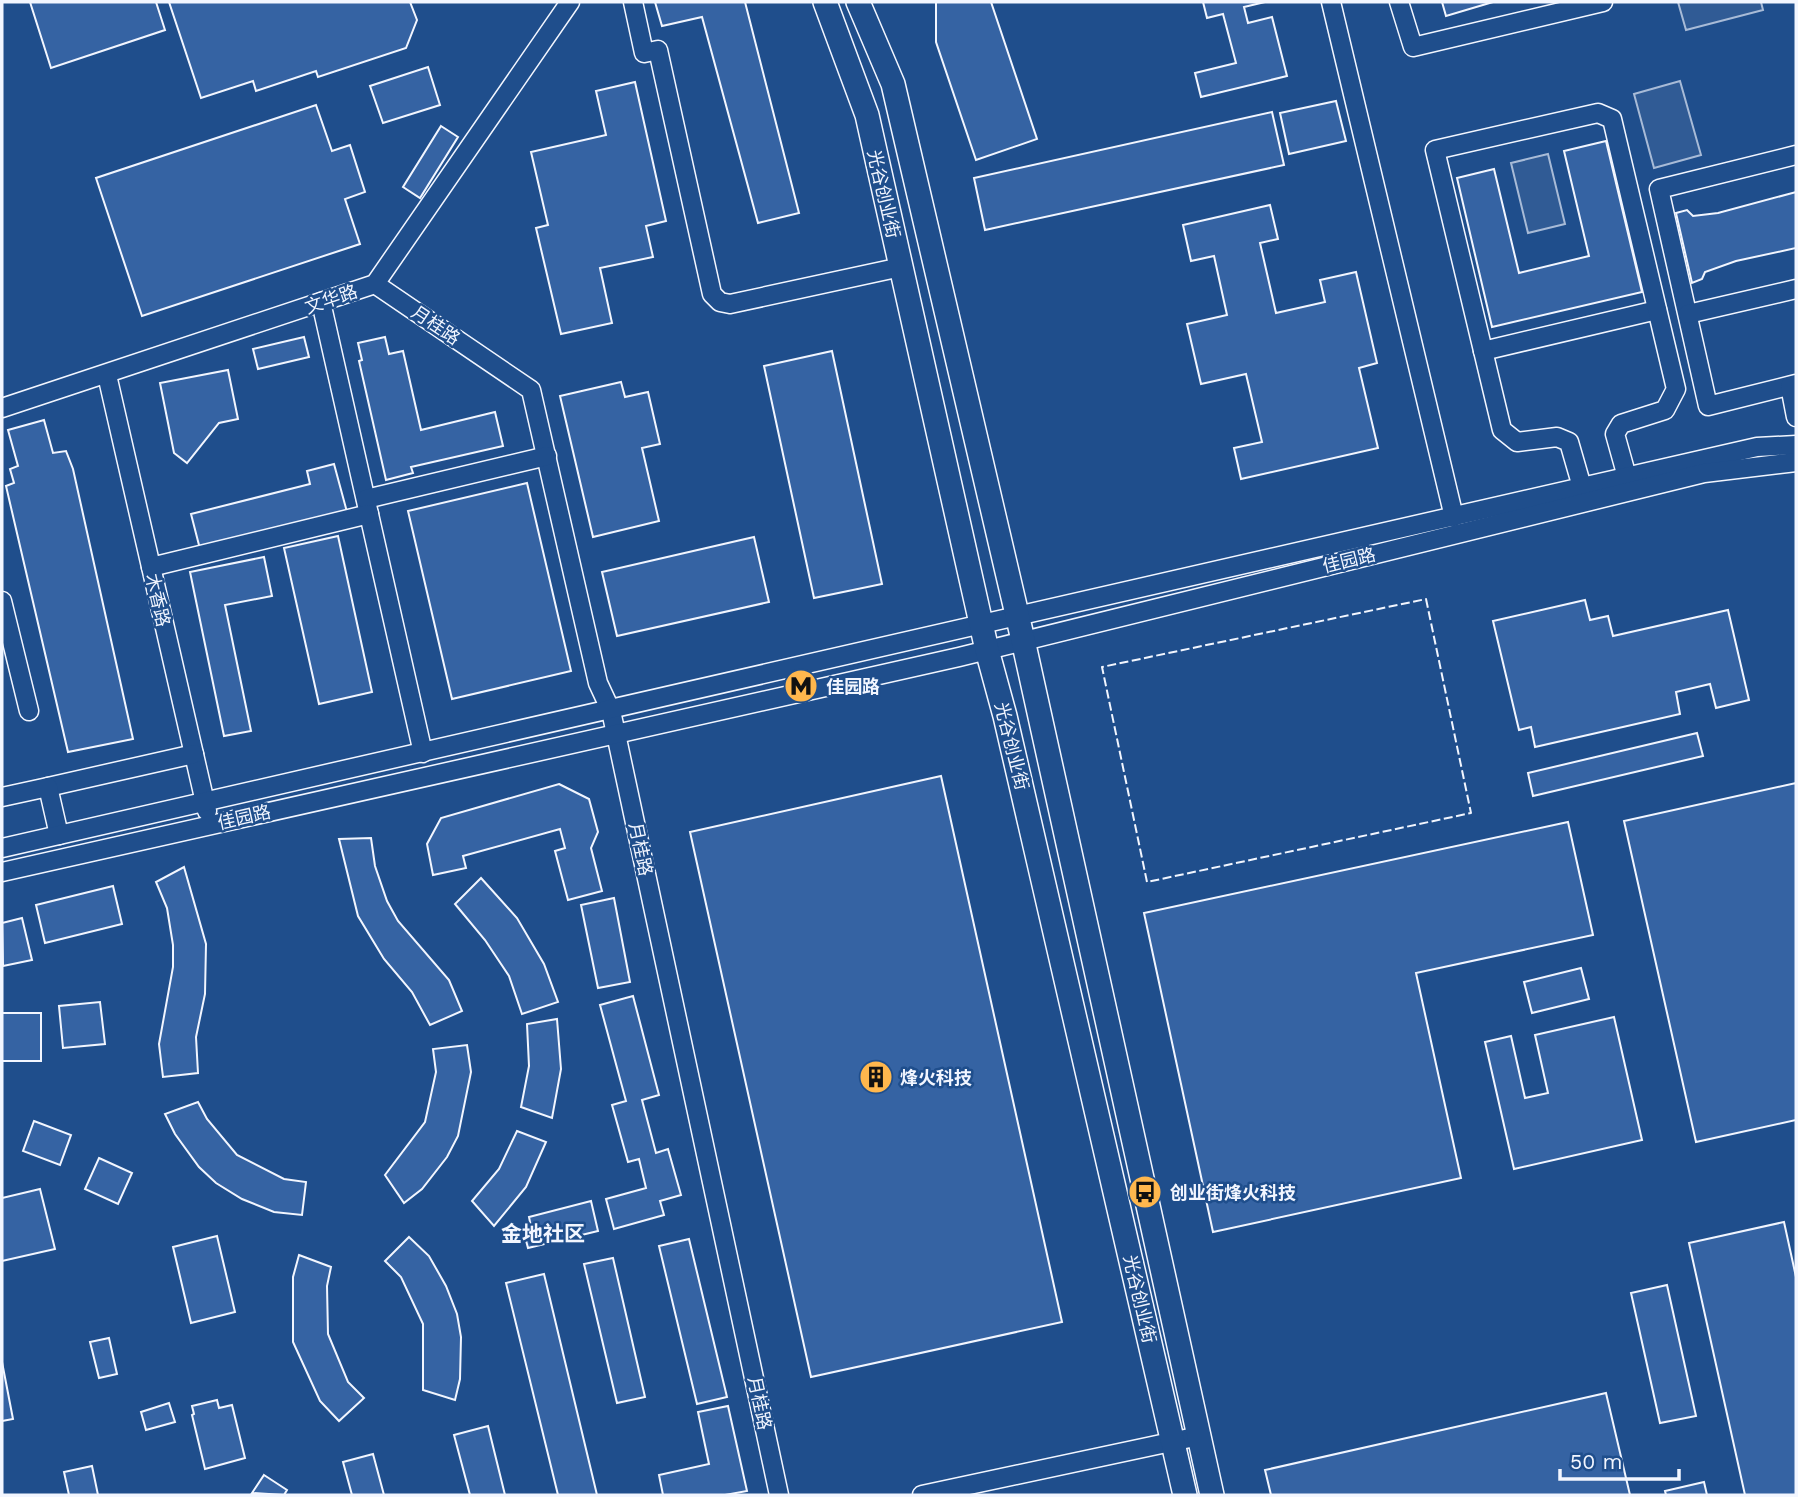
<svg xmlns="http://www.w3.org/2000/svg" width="1798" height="1497" viewBox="0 0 1798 1497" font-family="'Work Sans','Noto Sans SC',sans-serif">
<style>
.built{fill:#305b95;stroke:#a8bbd7;stroke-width:2}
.building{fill:#3563a3;stroke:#f2f6ff;stroke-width:2}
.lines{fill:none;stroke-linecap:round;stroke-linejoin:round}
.minor-casing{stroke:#f2f6ff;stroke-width:21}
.major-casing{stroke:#f2f6ff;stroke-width:26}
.minor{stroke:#1f4e8c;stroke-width:18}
.major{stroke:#1f4e8c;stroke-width:23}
.fence{stroke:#f2f6ff;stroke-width:2;stroke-dasharray:9 3.5;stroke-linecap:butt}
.labels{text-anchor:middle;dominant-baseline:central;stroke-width:5;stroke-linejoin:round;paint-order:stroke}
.street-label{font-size:18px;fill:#f2f6ff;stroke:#1f4e8c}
.poi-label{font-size:18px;font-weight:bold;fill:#f2f6ff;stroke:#1f4e8c;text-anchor:start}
.quarter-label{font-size:21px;font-weight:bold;fill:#f2f6ff;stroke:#1f4e8c}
</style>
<rect width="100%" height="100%" fill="#1f4e8c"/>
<g class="built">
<path d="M 1678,2 L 1761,2 L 1763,10 L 1686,30 Z"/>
<path d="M 1680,81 L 1701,155 L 1654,168 L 1634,94 Z"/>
<path d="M 1548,154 L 1565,224 L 1528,233 L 1511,163 Z"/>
</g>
<g class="building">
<path d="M 30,2 L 156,2 L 165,30 L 51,68 Z"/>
<path d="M 169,2 L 410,2 L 417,20 L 406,48 L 318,77 L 316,71 L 256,91 L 253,81 L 201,98 Z"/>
<path d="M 655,2 L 745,2 L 799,213 L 758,223 L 702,17 L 662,26 Z"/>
<path d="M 936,2 L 991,2 L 1037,139 L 976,160 L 936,42 Z"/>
<path d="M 1203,2 L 1265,2 L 1244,7 L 1248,23 L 1272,17 L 1287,76 L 1201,97 L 1195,73 L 1236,63 L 1223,14 L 1207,18 Z"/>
<path d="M 1442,2 L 1493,2 L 1446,16 Z"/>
<path d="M 428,67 L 440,105 L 383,123 L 370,86 Z"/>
<path d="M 635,82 L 666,221 L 646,226 L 653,257 L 600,268 L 612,323 L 561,334 L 536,228 L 548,225 L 531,152 L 606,135 L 596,91 Z"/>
<path d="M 1336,101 L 1346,141 L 1289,154 L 1280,113 Z"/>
<path d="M 316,105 L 332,151 L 350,145 L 365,192 L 345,199 L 360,244 L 142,316 L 96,178 Z"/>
<path d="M 1272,112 L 1284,165 L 985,230 L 974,178 Z"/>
<path d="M 441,126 L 458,137 L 420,198 L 403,187 Z"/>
<path d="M 1606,141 L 1642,292 L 1492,327 L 1457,178 L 1494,169 L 1519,273 L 1589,256 L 1564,151 Z"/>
<path d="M 1796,192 L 1796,248 L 1736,261 L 1705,272 L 1702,279 L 1692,283 L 1676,213 L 1687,210 L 1693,216 L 1718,213 Z"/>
<path d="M 1270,205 L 1278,239 L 1260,243 L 1276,313 L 1325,302 L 1320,280 L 1356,272 L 1377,363 L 1359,368 L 1378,448 L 1241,479 L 1234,448 L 1262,442 L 1246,374 L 1201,384 L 1187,324 L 1227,315 L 1214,256 L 1191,261 L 1183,225 Z"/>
<path d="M 304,337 L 309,357 L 258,369 L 253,349 Z"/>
<path d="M 385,337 L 389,354 L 403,351 L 421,430 L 495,412 L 503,446 L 411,467 L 413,473 L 386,480 L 359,361 L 362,360 L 358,343 Z"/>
<path d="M 832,351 L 882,584 L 814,598 L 764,366 Z"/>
<path d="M 228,370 L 238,419 L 219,423 L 187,463 L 174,453 L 160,383 Z"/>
<path d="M 621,382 L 625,397 L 648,392 L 660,444 L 642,448 L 659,521 L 593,537 L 560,396 Z"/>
<path d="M 44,420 L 53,453 L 66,451 L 73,469 L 133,739 L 68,752 L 6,486 L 14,483 L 10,469 L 18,466 L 8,430 Z"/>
<path d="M 334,464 L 347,512 L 200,549 L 191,514 L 310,484 L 307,471 Z"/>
<path d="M 527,483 L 571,671 L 452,699 L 408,511 Z"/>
<path d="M 338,536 L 372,692 L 319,704 L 284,548 Z"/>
<path d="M 754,537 L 769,602 L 617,636 L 602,572 Z"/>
<path d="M 264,557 L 272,596 L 225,605 L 251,731 L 224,736 L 190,572 Z"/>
<path d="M 1585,600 L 1590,620 L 1608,616 L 1613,636 L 1728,610 L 1749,700 L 1716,708 L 1710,684 L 1676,692 L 1680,714 L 1535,747 L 1531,727 L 1519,730 L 1493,621 Z"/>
<path d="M 1697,733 L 1703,756 L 1533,796 L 1528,773 Z"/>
<path d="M 941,776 L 1062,1322 L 811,1377 L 690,832 Z"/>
<path d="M 1796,783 L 1796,1120 L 1696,1142 L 1624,821 Z"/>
<path d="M 559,784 L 589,799 L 598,832 L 591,848 L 602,891 L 568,900 L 555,851 L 565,848 L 560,829 L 463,856 L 466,868 L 433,875 L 427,844 L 441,818 Z"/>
<path d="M 1568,822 L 1593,935 L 1416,973 L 1461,1178 L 1213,1232 L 1144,913 Z"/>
<path d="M 371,838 L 375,866 L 387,901 L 398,921 L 449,980 L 462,1011 L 430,1025 L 412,992 L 384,959 L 358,916 L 339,839 Z"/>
<path d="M 184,867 L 206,944 L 205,994 L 196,1037 L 198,1073 L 163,1077 L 159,1044 L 173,967 L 173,945 L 167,908 L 156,882 Z"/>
<path d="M 481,878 L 517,918 L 544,964 L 558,1002 L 522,1014 L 509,976 L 485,940 L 455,904 Z"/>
<path d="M 113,886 L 122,924 L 45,943 L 36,905 Z"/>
<path d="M 614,898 L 630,982 L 598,988 L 581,905 Z"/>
<path d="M 22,918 L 32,960 L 3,966 L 2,923 Z"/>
<path d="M 1581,968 L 1589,999 L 1532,1013 L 1524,982 Z"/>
<path d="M 633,996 L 659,1095 L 642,1100 L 656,1153 L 668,1149 L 681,1195 L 660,1201 L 664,1215 L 614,1229 L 606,1199 L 646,1188 L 639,1159 L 628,1162 L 612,1105 L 626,1101 L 600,1005 Z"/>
<path d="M 100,1002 L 105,1044 L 63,1048 L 59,1006 Z"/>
<rect x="2" y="1013" width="39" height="48"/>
<path d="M 1614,1017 L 1642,1140 L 1514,1169 L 1485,1042 L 1511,1036 L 1525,1098 L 1548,1093 L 1535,1035 Z"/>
<path d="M 557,1019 L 561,1069 L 552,1118 L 521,1107 L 529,1066 L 527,1024 Z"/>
<path d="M 467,1045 L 471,1072 L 458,1136 L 447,1157 L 422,1189 L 404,1203 L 385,1175 L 425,1122 L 436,1072 L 433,1049 Z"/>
<path d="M 198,1102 L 207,1119 L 237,1155 L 284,1179 L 306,1182 L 302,1215 L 274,1212 L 242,1199 L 216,1183 L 199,1167 L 175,1134 L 165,1114 Z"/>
<path d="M 34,1121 L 71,1135 L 60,1165 L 23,1151 Z"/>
<path d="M 517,1131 L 546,1142 L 526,1187 L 494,1226 L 472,1201 L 499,1169 Z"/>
<path d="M 99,1158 L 132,1173 L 118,1204 L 85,1189 Z"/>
<path d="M 40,1189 L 55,1249 L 2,1261 L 2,1198 Z"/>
<path d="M 591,1201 L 598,1231 L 528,1248 L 523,1229 L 531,1227 L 529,1217 Z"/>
<path d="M 1784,1222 L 1796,1277 L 1796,1495 L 1745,1495 L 1689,1243 Z"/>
<path d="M 217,1236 L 235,1312 L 191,1323 L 173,1247 Z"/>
<path d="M 409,1237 L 429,1256 L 446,1286 L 457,1314 L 461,1337 L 460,1379 L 455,1400 L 423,1390 L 423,1324 L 401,1277 L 385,1261 Z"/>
<path d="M 689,1239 L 727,1397 L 697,1404 L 659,1246 Z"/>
<path d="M 299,1255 L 331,1267 L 327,1286 L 328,1334 L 348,1382 L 364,1398 L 339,1421 L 320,1401 L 293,1342 L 293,1277 Z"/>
<path d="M 613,1258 L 645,1397 L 617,1403 L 584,1264 Z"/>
<path d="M 544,1274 L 597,1495 L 558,1495 L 506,1283 Z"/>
<path d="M 1667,1285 L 1696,1416 L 1660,1423 L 1631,1293 Z"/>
<path d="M 109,1338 L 117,1374 L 99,1378 L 90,1342 Z"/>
<path d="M 2,1362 L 13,1419 L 2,1421 Z"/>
<path d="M 1606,1393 L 1630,1495 L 1271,1495 L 1265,1470 Z"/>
<path d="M 217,1400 L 219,1408 L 232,1405 L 245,1458 L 205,1469 L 192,1415 L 194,1414 L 192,1406 Z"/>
<path d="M 169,1403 L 175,1422 L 146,1430 L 141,1412 Z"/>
<path d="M 728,1406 L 747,1491 L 725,1495 L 663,1495 L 659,1475 L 709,1464 L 698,1412 Z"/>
<path d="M 488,1426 L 505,1495 L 470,1495 L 454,1435 Z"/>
<path d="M 373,1454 L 384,1495 L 352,1495 L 343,1462 Z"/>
<path d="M 92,1466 L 98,1495 L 69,1495 L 64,1472 Z"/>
<path d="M 264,1475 L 287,1490 L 284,1495 L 252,1493 Z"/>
<path d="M 1704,1482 L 1707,1495 L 1666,1495 L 1665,1491 Z"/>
</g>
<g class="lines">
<defs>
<g id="minor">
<path d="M 633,2 L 644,53 L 658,50 L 712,294 L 720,302 L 730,304 L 901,267"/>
<path d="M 1331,2 L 1454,517"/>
<path d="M 1399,2 L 1413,47 L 1603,2"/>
<path d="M 1796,155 L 1659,189 L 1708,406 L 1796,384"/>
<path d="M 375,284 L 531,390 L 598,683 L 611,711 L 616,734 L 779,1495"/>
<path d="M 321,302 L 423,753"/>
<path d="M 1688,314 L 1796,289"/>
<path d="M 1483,351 L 1657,310"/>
<path d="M 107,375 L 207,811"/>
<path d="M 1790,386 L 1796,417"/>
<path d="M 2,408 L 375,284 L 570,2"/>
<path d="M 1582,487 L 1569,442 L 1557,437 L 1517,442 L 1502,430 L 1435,150 L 1598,113 L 1612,119 L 1676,389 L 1665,410 L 1621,424 L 1615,434 L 1627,477"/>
<path d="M 366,499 L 547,456"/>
<path d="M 151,567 L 369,514"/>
<path d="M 2,601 L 29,711"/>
<path d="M 48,787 L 194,754"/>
<path d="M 2,797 L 48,787 L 59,835"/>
<path d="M 2,848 L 1757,447 L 1796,445"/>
<path d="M 2,872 L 959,657 L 1704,473 L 1796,462"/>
<path d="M 922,1495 L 1199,1436"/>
</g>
<g id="major">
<path d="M 825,2 L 867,115 L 987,650 L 1005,716 L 1185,1495"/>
<path d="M 858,2 L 893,84 L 1023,640 L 1212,1495"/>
</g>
</defs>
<use href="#minor" class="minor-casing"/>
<use href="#major" class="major-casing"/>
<use href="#minor" class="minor"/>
<use href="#major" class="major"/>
<path class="fence" d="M 1426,599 L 1471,813 L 1147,882 L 1102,667 Z"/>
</g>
<defs>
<symbol id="metro-disc" viewBox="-11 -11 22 22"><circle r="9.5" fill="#ffb74d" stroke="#1f4e8c"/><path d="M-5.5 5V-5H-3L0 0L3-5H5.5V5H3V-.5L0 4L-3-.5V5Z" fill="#111"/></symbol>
<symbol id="building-disc" viewBox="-11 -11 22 22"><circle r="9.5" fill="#ffb74d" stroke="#1f4e8c"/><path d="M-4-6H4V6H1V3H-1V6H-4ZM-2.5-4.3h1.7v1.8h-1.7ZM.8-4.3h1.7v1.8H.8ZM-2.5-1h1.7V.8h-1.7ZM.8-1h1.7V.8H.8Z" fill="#111"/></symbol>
<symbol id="bus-disc" viewBox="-11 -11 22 22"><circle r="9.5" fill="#ffb74d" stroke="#1f4e8c"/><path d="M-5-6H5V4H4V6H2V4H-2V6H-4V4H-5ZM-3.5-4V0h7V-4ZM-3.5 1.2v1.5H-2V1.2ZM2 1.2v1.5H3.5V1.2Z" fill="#111"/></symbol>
</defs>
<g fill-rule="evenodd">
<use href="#metro-disc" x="782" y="667" width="38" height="38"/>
<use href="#building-disc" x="857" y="1058" width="38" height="38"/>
<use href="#bus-disc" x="1126" y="1173" width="38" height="38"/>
</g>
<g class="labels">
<g class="street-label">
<text transform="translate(884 194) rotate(77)">光谷创业街</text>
<text transform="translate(331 299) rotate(-19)">文华路</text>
<text transform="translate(436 325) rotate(34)">月桂路</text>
<text transform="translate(1349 560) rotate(-14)">佳园路</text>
<text transform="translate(158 600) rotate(77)">木香路</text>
<text transform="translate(1012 746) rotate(76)">光谷创业街</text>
<text transform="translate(244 817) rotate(-13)">佳园路</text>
<text transform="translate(641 849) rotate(78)">月桂路</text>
<text transform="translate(1140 1299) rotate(77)">光谷创业街</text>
<text transform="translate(760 1403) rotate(78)">月桂路</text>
</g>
<g class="poi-label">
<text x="826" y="686">佳园路</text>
<text x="900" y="1077">烽火科技</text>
<text x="1170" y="1192">创业街烽火科技</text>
</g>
<g class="quarter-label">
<text x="543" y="1233">金地社区</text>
</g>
</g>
<rect width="1798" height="1497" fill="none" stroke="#f2f6ff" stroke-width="7"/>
<path d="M1560 1469v10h119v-10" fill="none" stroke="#f2f6ff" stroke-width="3.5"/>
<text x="1570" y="1469" font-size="21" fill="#f2f6ff" stroke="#1f4e8c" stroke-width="5" paint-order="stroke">50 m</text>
</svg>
